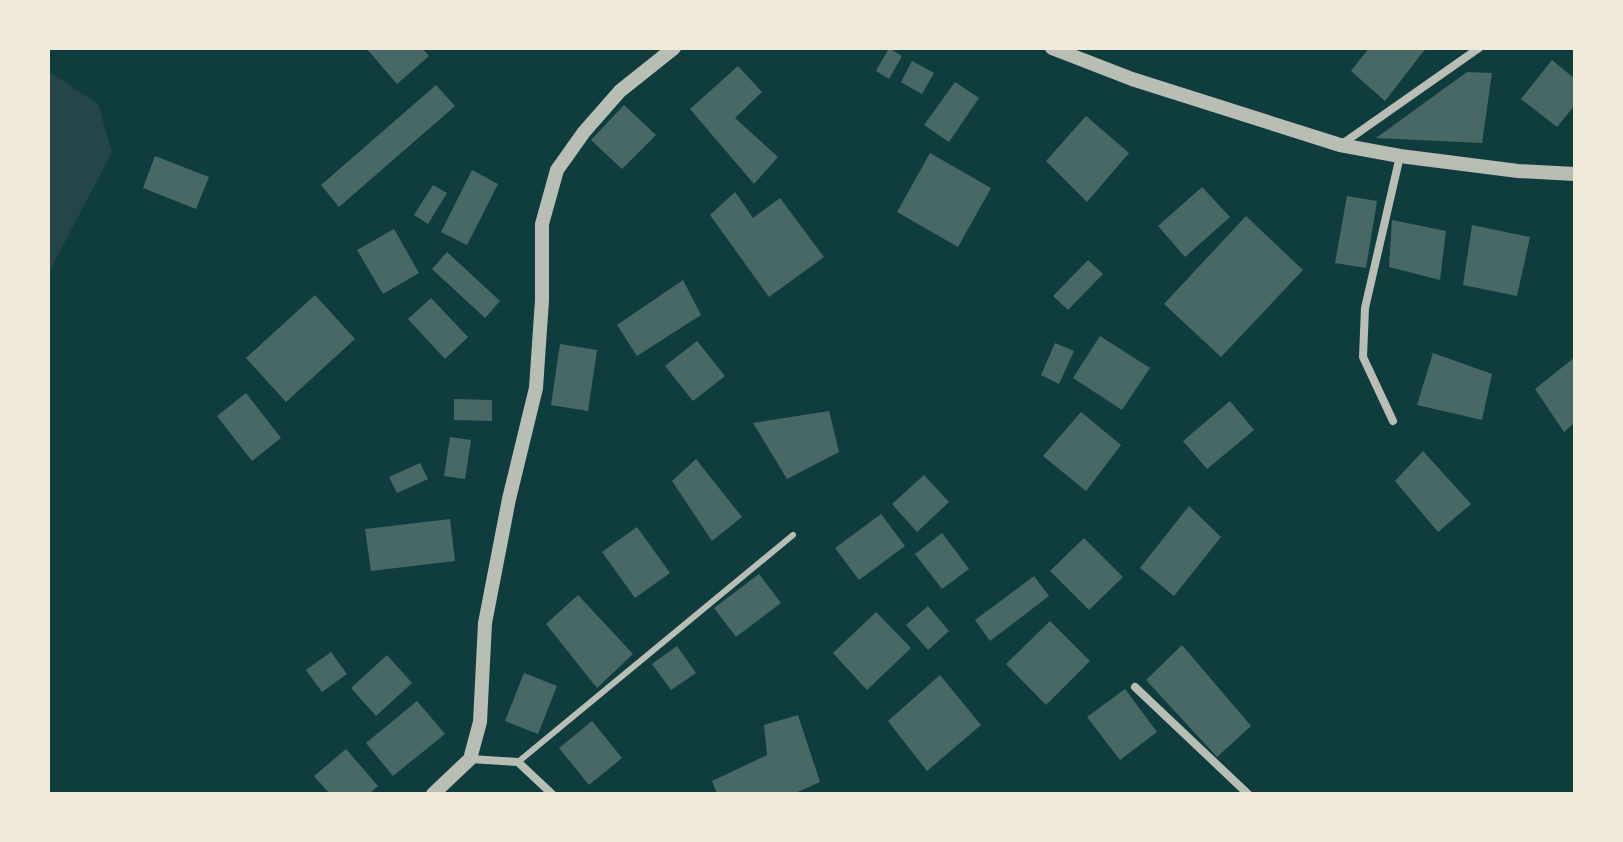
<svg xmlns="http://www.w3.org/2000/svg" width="1623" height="842" viewBox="0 0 1623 842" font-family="Manrope,sans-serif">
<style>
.green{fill:#244646}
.building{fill:#486865}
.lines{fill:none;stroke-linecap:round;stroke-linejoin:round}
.service{stroke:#b8beb3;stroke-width:6}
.minor{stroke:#b8beb3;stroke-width:8}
.tertiary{stroke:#b8beb3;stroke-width:14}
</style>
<rect width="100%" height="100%" fill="#0f3d3e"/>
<path class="green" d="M 48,71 L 98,104 L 112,152 L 48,274 Z"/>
<g class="building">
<path d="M 366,48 L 422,48 L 429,56 L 397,84 Z"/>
<path d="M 889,48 L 902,56 L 889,79 L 876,71 Z"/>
<path d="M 1369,48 L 1426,48 L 1385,101 L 1351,71 Z"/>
<path d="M 1552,60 L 1575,79 L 1575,105 L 1557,127 L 1521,99 Z"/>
<path d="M 912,61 L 934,73 L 922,94 L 901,82 Z"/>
<path d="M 738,66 L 762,92 L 735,118 L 778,157 L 754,184 L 690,109 Z"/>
<path d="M 1467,72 L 1492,73 L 1482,143 L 1376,138 Z"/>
<path d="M 955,82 L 979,98 L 949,142 L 924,125 Z"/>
<path d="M 436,85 L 455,106 L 339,207 L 321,185 Z"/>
<path d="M 624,105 L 656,135 L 622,169 L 591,140 Z"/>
<path d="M 1086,116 L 1129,153 L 1087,202 L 1046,161 Z"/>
<path d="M 930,153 L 991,188 L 958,247 L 897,212 Z"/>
<path d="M 155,156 L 209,177 L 196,209 L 143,188 Z"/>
<path d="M 472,170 L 498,184 L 467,245 L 441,232 Z"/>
<path d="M 433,185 L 447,193 L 428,224 L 414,215 Z"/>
<path d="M 1202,187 L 1230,217 L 1185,257 L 1158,226 Z"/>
<path d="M 735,192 L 753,218 L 780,198 L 824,257 L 769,297 L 710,215 Z"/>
<path d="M 1347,196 L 1377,201 L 1366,268 L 1335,263 Z"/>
<path d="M 1246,216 L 1303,270 L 1221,357 L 1164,304 Z"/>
<path d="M 1392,220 L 1446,231 L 1440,280 L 1389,267 Z"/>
<path d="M 1472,225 L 1530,237 L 1517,296 L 1463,285 Z"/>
<path d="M 394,229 L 419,273 L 383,294 L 357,250 Z"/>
<path d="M 447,252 L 500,301 L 485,318 L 432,269 Z"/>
<path d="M 1088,260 L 1103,274 L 1068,310 L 1053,296 Z"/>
<path d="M 683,280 L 701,315 L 637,356 L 617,325 Z"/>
<path d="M 315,295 L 355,339 L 286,402 L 246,358 Z"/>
<path d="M 431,298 L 468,337 L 445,359 L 408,319 Z"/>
<path d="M 1100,336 L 1150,368 L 1122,410 L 1073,378 Z"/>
<path d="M 697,341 L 725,376 L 693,401 L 665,366 Z"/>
<path d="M 1055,343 L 1074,351 L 1059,384 L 1041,375 Z"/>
<path d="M 560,344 L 597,350 L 588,411 L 551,405 Z"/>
<path d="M 1433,353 L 1492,374 L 1482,420 L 1417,405 Z"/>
<path d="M 1575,357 L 1575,422 L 1564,432 L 1535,389 Z"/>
<path d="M 246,393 L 281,438 L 252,461 L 217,416 Z"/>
<path d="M 454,399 L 492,400 L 492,421 L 454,420 Z"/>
<path d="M 1230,401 L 1254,430 L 1207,469 L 1183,441 Z"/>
<path d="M 829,411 L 839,452 L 787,479 L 753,423 Z"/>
<path d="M 1081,412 L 1121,445 L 1086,491 L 1043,456 Z"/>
<path d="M 450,437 L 471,440 L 465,479 L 444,476 Z"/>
<path d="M 1423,451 L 1471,504 L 1438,532 L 1395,481 Z"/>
<path d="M 696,459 L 742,517 L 712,541 L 672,481 Z"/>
<path d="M 420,463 L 428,479 L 397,493 L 389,477 Z"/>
<path d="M 924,475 L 949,502 L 917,532 L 892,504 Z"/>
<path d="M 1189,506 L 1221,537 L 1174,596 L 1140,568 Z"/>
<path d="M 881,514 L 905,546 L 859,580 L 835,548 Z"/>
<path d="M 450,519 L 455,561 L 371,571 L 365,529 Z"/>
<path d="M 637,527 L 670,573 L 635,598 L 602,552 Z"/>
<path d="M 942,533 L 969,569 L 942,589 L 915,554 Z"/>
<path d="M 1084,538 L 1123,577 L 1089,610 L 1050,571 Z"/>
<path d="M 759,574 L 781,603 L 736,637 L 714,608 Z"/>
<path d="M 1034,576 L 1049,596 L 990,641 L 975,620 Z"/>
<path d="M 578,595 L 633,654 L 597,688 L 546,624 Z"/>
<path d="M 928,606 L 949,631 L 928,650 L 906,625 Z"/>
<path d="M 876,612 L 911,648 L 867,690 L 833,653 Z"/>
<path d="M 1050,621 L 1090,661 L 1046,705 L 1006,664 Z"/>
<path d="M 1182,645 L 1251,726 L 1217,757 L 1146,680 Z"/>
<path d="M 677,646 L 696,673 L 671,690 L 652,664 Z"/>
<path d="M 331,652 L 347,674 L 322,692 L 306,670 Z"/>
<path d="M 387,655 L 412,683 L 376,716 L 351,688 Z"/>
<path d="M 524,673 L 557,686 L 538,734 L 505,721 Z"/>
<path d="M 940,675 L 981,725 L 927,771 L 888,721 Z"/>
<path d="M 1125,689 L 1157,732 L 1120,760 L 1087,717 Z"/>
<path d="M 417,701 L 445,734 L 393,776 L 366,743 Z"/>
<path d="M 798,715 L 820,782 L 793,794 L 717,794 L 712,781 L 767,755 L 764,725 Z"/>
<path d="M 592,721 L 622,758 L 589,785 L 559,748 Z"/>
<path d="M 346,749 L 378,786 L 369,794 L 330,794 L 314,776 Z"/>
</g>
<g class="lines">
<path class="service" d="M 518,762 L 793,535"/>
<g class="minor">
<path d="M 1342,144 L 1479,48"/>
<path d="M 1393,421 L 1363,357 L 1365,308 L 1400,156"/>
<path d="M 1135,687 L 1248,794"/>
<path d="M 470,759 L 518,762 L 552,794"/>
</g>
<g class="tertiary">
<path d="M 1052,48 L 1132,79 L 1340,145 L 1400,156 L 1518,171 L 1575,174"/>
<path d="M 433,794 L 470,759 L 480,722 L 485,623 L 509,499 L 536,388 L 542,300 L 542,224 L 557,170 L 584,132 L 620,91 L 674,48"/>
</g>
</g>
<rect width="1623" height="842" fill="none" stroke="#f1e9da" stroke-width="100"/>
</svg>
